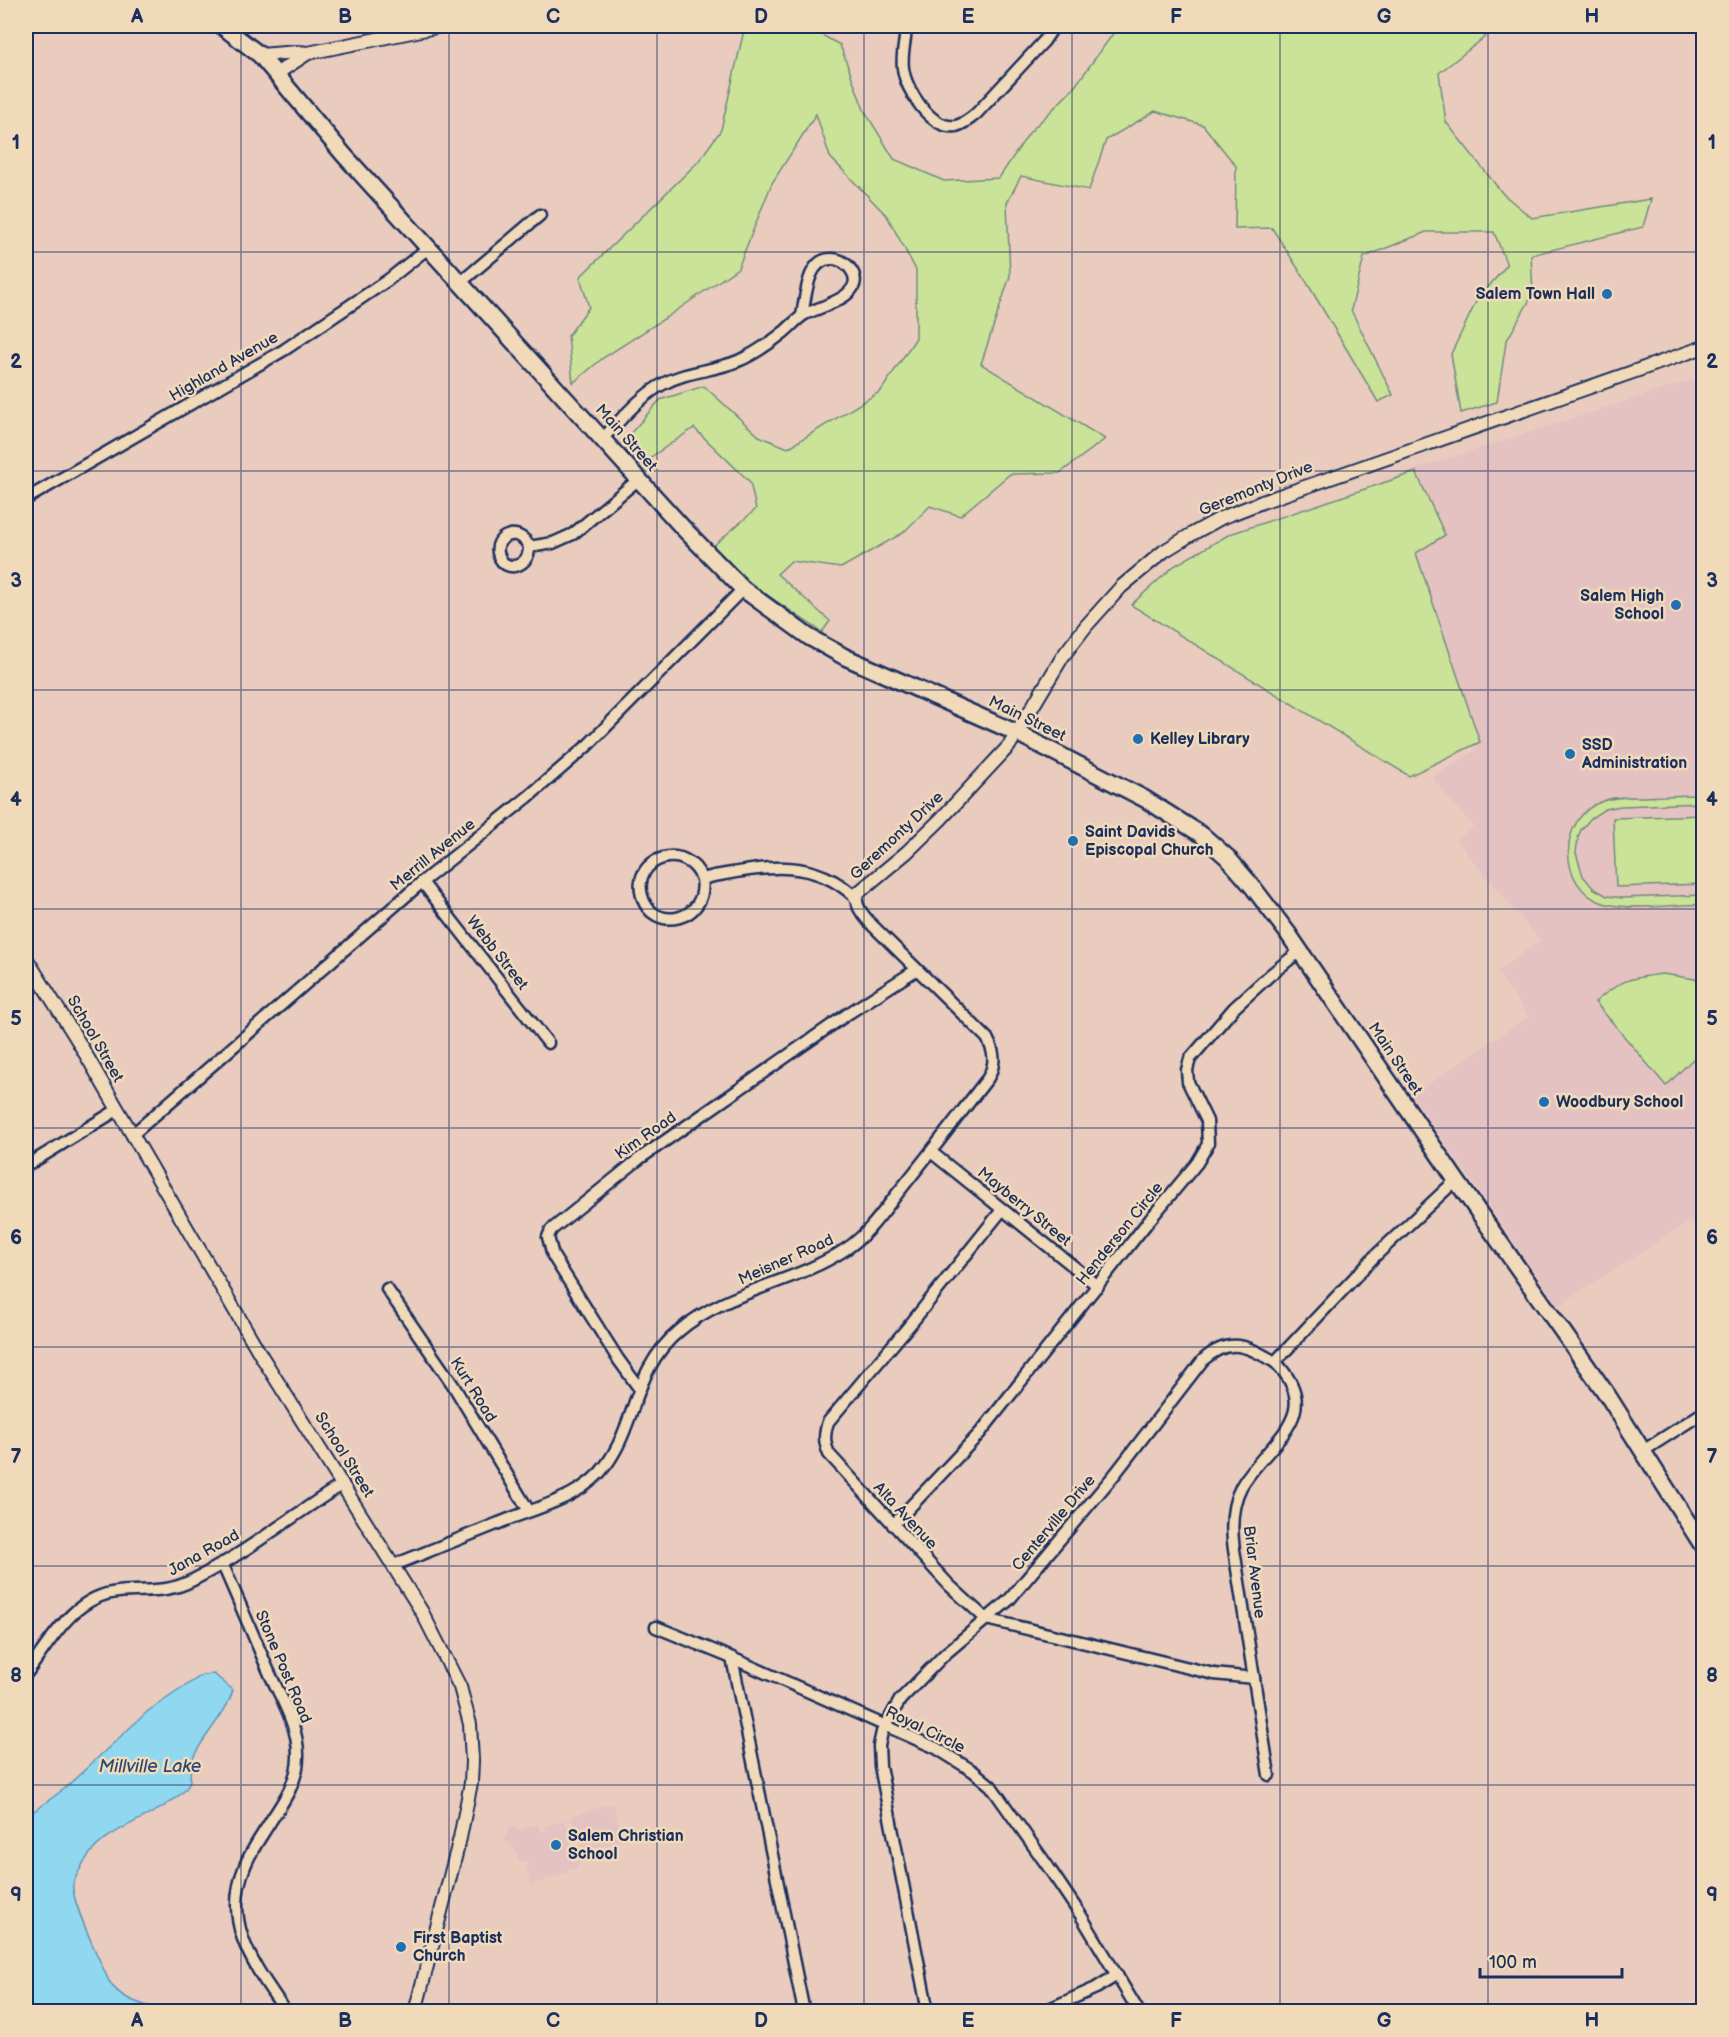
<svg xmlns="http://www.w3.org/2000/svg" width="1729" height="2037" viewBox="0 0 1729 2037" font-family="'Balsamiq Sans',sans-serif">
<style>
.built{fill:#e5c2c2}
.green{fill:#cae399;stroke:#72897c;stroke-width:1.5}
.water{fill:#8fd8f0;stroke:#6194b6;stroke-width:1.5}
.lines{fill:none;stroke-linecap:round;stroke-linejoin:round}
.minor-casing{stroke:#1b2f5e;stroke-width:15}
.tertiary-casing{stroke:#1b2f5e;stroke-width:16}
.secondary-casing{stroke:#1b2f5e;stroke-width:20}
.minor{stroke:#f1dab9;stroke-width:10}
.tertiary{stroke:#f1dab9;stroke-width:12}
.secondary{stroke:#f1dab9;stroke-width:15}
.grid{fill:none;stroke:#1b2f5e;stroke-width:1.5;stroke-opacity:0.55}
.poi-dot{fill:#1f6fb2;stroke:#f1dab9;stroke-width:2}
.labels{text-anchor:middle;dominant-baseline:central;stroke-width:5;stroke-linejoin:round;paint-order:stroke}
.poi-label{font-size:16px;font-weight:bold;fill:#1b2f5e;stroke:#f1dab9;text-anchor:start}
.street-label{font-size:16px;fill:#1b2f5e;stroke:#f1dab9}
.water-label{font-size:18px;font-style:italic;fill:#2c4874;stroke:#f1dab9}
.neatline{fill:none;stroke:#1b2f5e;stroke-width:2}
.grid-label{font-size:20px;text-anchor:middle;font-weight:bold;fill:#1b2f5e}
</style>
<rect width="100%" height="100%" fill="#eaccbe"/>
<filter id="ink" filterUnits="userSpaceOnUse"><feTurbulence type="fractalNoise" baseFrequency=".0167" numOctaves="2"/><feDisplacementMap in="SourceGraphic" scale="12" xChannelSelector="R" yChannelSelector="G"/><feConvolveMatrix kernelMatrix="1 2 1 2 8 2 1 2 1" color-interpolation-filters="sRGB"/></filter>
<g filter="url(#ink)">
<g class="built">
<path d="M 1703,376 L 1703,1237 L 1691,1220 L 1558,1306 L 1412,1095 L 1528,1017 L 1497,972 L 1540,941 L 1456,840 L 1473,827 L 1431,777 L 1476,750 L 1382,480 Z"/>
<path d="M 613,1803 L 624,1840 L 584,1854 L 579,1839 L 570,1842 L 575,1858 L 580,1861 L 576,1870 L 571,1869 L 569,1872 L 532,1885 L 525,1866 L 529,1865 L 527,1861 L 520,1863 L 514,1848 L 504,1840 L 511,1826 L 519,1830 L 537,1824 L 541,1832 L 546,1831 L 545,1826 L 564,1820 L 567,1826 L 573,1824 L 571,1816 Z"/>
</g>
<g class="green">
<path d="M 745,26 L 806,26 L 840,45 L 864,110 L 894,159 L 944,181 L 999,178 L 1029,133 L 1073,89 L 1115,31 L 1116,26 L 1499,26 L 1439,73 L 1446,122 L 1503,194 L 1532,218 L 1651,199 L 1643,227 L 1531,255 L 1533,294 L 1506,342 L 1497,402 L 1461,413 L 1451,354 L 1477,300 L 1507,265 L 1494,232 L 1426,232 L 1364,257 L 1351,310 L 1393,395 L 1378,402 L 1306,281 L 1272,228 L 1235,229 L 1236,166 L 1203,125 L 1155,111 L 1106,140 L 1089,190 L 1021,176 L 1007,203 L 1010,276 L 981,364 L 1105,439 L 1060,473 L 1010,474 L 960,516 L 930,506 L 903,533 L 841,568 L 791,561 L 777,574 L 830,621 L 822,632 L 749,583 L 712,547 L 756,509 L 750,482 L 694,428 L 639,465 L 622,443 L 660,400 L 704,386 L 759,436 L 788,448 L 881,391 L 916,338 L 916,270 L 887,216 L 830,157 L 816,114 L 772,183 L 738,268 L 667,317 L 603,358 L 573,383 L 568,336 L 589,307 L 580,277 L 698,162 L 721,130 Z"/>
<path d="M 1416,472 L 1445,535 L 1416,553 L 1480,742 L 1409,776 L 1131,605 L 1174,566 L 1230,534 Z"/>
<path d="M 1703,795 L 1703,803 L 1621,806 L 1605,809 L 1591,818 L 1581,830 L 1578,837 L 1576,853 L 1583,876 L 1593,888 L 1607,896 L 1623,898 L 1703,895 L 1703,904 C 1678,905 1626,911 1603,903 C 1557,887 1557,817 1603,801 C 1616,796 1631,797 1644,797 C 1664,796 1684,795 1703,795 Z"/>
<path d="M 1703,815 L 1703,884 L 1616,887 L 1613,818 Z"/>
<path d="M 1663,974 L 1695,979 L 1704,984 L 1703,1049 L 1666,1086 L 1595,1002 C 1622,979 1629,978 1663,974 Z"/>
</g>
<path class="water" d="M 214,1674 L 233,1690 C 225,1717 203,1735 192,1760 C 188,1770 194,1781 185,1790 C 150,1824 101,1824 79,1871 C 77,1875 74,1880 73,1884 C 70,1900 101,1963 109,1981 C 121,2001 143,2004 164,2011 L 26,2011 L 26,1817 L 64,1789 L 148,1711 L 202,1675 Z"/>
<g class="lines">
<defs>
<g id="minor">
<path d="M 388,26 L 390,35"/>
<path d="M 906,26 C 906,40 901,54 903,68 C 905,89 931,130 956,126 C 964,124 970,119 976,114 L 1044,41 L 1054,26"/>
<path d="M 460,283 L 540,215"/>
<path d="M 602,439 C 621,420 639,397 663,384 C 686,371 714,371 738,361 C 755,354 770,343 784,332 C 791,326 798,318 805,314 C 822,306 873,294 848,266 C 843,261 837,259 831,259 C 807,259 806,297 802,315"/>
<path d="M 26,499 L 284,350 L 388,280 L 428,248"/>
<path d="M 529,547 C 530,566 506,574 499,556 C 491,536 520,525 529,547 L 553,543 L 573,534 L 639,479"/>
<path d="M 422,882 L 548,1043"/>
<path d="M 132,1135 L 422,882 L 528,797 L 587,746 L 743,589"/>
<path d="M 931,1152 L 1098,1286"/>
<path d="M 26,1166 L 117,1110"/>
<path d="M 1002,1210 L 913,1321 L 828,1422 C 824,1434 824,1442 829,1454 L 949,1585 L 986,1619 L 1214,1674 L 1254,1678"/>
<path d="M 387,1289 L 453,1385 L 529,1511"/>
<path d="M 639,1388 L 618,1359 L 553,1256 L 548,1237 L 551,1230 L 639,1159 L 849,1013 L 916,970"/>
<path d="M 1643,1451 L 1704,1412"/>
<path d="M 893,1525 L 980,1433 L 1147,1223 L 1197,1163 L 1208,1144 L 1207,1121 L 1188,1082 L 1187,1070 L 1190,1059 L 1234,1008 L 1270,975 L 1300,951"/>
<path d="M 222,1563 C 238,1599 253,1635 269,1672 C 281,1698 299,1727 298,1757 C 298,1780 284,1801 272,1819 C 263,1834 251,1850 245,1866 C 221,1925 255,1966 286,2012"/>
<path d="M 394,1565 C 429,1551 464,1537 499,1523 C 534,1508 583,1498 606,1465 C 637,1423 633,1369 679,1331 C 727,1290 794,1284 846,1249 C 869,1234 884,1210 901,1189 C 931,1152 959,1115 988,1078 C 996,1063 995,1053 987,1038 L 870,923 C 866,918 862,914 859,908 C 857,904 857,899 854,896 C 812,857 765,867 714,876 L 702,879 C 709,921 652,934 642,896 C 631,857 687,840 702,879"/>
<path d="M 656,1627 L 732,1658 L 936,1748 L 973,1771 L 991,1786 L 1049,1868 L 1080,1914 L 1139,2012"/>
<path d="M 732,1658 L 804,2012"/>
<path d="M 26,1674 C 50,1642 73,1596 118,1592 C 146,1589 166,1594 193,1580 C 246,1553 293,1515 343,1484"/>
<path d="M 1269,1775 L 1235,1556 C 1231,1533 1230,1508 1241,1487 C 1266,1443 1328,1415 1275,1362"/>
<path d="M 928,2012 L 880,1766 L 879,1746 L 882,1732 L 900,1700 L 945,1654 L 1009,1600 L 1115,1474 L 1203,1360 C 1230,1336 1247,1346 1275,1362 L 1374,1257 L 1456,1180"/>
<path d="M 1042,2012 L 1096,1988 L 1117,1975"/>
</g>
<g id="tertiary">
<path d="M 260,55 L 298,52 L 308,53 L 441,26"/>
<path d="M 276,74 L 308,53"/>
<path d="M 856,898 L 859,892 L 907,852 L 940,820 L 1009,746 L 1063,656 L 1086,626 L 1121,587 L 1164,551 L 1192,534 L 1221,518 L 1262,502 L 1704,347"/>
<path d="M 26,958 L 75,1036 L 262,1357 L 422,1612 L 460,1687 L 470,1724 L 472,1761 L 471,1783 L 460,1838 L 415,2012"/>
</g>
<path id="secondary" d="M 222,26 L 260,55 L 344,155 L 683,528 L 743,589 L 809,637 L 845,657 L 1017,733 L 1145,799 L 1202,835 L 1227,857 L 1252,886 L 1287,932 L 1456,1180 L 1608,1396 L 1704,1548"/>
</defs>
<use href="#minor" class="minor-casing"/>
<use href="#tertiary" class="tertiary-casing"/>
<use href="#secondary" class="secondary-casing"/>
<use href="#minor" class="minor"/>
<use href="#tertiary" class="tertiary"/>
<use href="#secondary" class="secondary"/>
</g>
</g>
<path class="grid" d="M 241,26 L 241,2012M 449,26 L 449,2012M 657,26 L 657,2012M 864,26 L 864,2012M 1072,26 L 1072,2012M 1280,26 L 1280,2012M 1488,26 L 1488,2012M 26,252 L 1704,252M 26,471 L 1704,471M 26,690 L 1704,690M 26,909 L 1704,909M 26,1128 L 1704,1128M 26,1347 L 1704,1347M 26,1566 L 1704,1566M 26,1785 L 1704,1785"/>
<g class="poi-dot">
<circle cx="1607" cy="294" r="6"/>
<circle cx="1676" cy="605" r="6"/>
<circle cx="1138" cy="739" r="6"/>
<circle cx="1570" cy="754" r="6"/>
<circle cx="1073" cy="841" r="6"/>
<circle cx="1544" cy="1102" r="6"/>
<circle cx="556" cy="1845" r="6"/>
<circle cx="401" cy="1947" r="6"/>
</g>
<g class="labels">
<g class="poi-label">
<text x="1595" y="294" text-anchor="end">Salem Town Hall</text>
<text x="1664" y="596" text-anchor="end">Salem High<tspan x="1664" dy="18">School</tspan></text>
<text x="1150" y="739">Kelley Library</text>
<text x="1582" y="745">SSD<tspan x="1582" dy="18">Administration</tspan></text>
<text x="1085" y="832">Saint Davids<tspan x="1085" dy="18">Episcopal Church</tspan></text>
<text x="1556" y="1102">Woodbury School</text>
<text x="568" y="1836">Salem Christian<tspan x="568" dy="18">School</tspan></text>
<text x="413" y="1938">First Baptist<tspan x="413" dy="18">Church</tspan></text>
</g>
<g class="street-label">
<text transform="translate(224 367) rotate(-30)">Highland Avenue</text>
<text transform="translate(626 438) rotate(48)">Main Street</text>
<text transform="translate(1256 489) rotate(-22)">Geremonty Drive</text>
<text transform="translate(1027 719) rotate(26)">Main Street</text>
<text transform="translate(897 836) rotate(-43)">Geremonty Drive</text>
<text transform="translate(433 855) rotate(-39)">Merrill Avenue</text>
<text transform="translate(497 953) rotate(52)">Webb Street</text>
<text transform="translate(95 1039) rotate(60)">School Street</text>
<text transform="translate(1395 1059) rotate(56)">Main Street</text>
<text transform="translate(646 1136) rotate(-35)">Kim Road</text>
<text transform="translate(1024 1207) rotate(39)">Mayberry Street</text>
<text transform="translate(1120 1234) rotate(-51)">Henderson Circle</text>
<text transform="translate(786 1260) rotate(-24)">Meisner Road</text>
<text transform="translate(473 1390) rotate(58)">Kurt Road</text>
<text transform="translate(344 1455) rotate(58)">School Street</text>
<text transform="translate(905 1516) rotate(47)">Alta Avenue</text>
<text transform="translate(1054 1523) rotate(-50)">Centerville Drive</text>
<text transform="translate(204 1553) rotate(-29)">Jana Road</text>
<text transform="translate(1254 1572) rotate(83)">Briar Avenue</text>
<text transform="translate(283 1667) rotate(67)">Stone Post Road</text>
<text transform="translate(925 1730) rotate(26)">Royal Circle</text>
</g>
<g class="water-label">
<text x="150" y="1766">Millville Lake</text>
</g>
</g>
<rect width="1729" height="2037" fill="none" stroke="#f1dab9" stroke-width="66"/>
<path d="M1480 1968v9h142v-9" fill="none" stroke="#1b2f5e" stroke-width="3"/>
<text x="1489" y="1968" font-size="18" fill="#1b2f5e" stroke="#f1dab9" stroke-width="4.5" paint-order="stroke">100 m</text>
<rect x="33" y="33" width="1663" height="1971" class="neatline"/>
<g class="grid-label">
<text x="137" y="23">A</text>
<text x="345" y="23">B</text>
<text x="553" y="23">C</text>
<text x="761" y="23">D</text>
<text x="968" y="23">E</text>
<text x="1176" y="23">F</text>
<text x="1384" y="23">G</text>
<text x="1592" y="23">H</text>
<text x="16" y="149">1</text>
<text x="1712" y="149">1</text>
<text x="16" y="368">2</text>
<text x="1712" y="368">2</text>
<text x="16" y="587">3</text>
<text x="1712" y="587">3</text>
<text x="16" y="806">4</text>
<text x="1712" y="806">4</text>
<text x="16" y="1025">5</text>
<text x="1712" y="1025">5</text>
<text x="16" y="1244">6</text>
<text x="1712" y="1244">6</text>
<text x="16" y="1463">7</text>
<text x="1712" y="1463">7</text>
<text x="16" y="1682">8</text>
<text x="1712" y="1682">8</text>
<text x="16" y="1901">9</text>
<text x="1712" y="1901">9</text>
<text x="137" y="2027">A</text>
<text x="345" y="2027">B</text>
<text x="553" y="2027">C</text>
<text x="761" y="2027">D</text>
<text x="968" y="2027">E</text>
<text x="1176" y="2027">F</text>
<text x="1384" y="2027">G</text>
<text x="1592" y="2027">H</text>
</g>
</svg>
